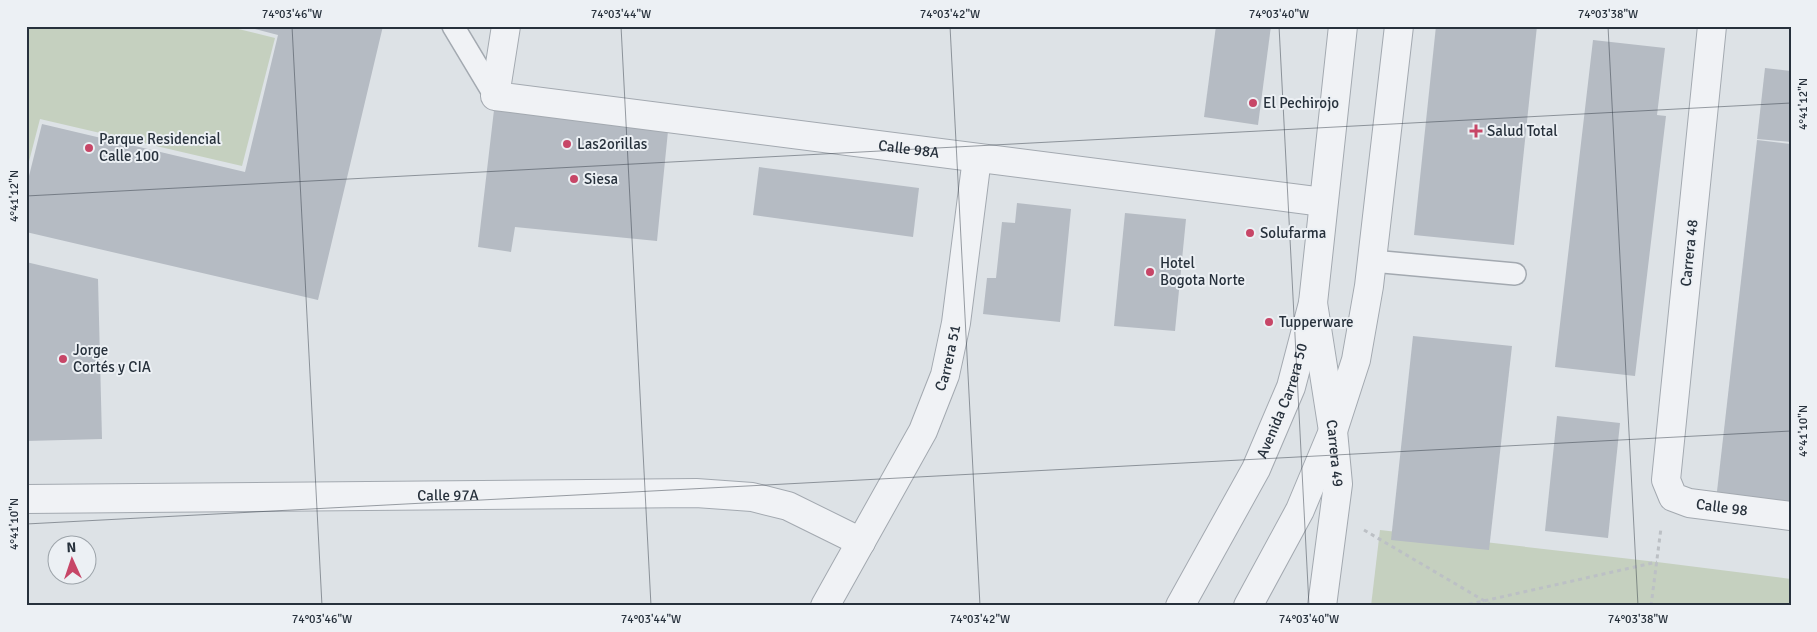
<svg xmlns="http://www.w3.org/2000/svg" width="1817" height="632" viewBox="0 0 1817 632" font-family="Signika,sans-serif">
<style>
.green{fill:#c5d0bf}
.building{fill:#b5bbc3}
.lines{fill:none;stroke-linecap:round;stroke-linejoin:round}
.service-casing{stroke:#a3a9b0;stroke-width:24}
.minor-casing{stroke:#a3a9b0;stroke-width:30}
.tertiary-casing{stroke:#a3a9b0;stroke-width:30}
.path{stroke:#bcc0c5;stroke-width:3;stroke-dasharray:4 4;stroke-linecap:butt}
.service{stroke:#f0f2f5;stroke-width:21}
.minor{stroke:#f0f2f5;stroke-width:28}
.tertiary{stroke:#f0f2f5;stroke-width:28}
.ticks{fill:none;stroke:#27313c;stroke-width:1;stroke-opacity:0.45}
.poi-dot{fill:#c74667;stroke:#ecf0f4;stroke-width:2}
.labels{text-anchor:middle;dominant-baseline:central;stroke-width:4;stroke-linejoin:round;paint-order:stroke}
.poi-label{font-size:15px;fill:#27313c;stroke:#ecf0f4;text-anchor:start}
.street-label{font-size:15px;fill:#27313c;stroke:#ecf0f4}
.neatline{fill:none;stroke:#27313c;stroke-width:2}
.ticks-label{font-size:12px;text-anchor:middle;fill:#27313c}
</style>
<rect width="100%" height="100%" fill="#dde2e6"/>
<g class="green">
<path d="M 26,26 L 226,26 L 275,38 L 242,166 L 40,119 L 26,173 Z"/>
<path d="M 1380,530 L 1657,562 L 1791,579 L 1791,606 L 1371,606 Z"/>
</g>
<g class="building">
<path d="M 244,26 L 383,26 L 318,300 L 26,232 L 26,188 L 42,124 L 245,172 L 278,35 Z"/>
<path d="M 1216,26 L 1271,26 L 1258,125 L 1204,117 Z"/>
<path d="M 1436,26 L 1537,26 L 1514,245 L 1414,235 Z"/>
<path d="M 1593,40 L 1665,48 L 1657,115 L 1666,116 L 1635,376 L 1555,367 Z"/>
<path d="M 1765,68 L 1791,71 L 1791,142 L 1757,139 Z"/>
<path d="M 494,110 L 668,131 L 657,241 L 515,227 L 511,252 L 478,247 Z"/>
<path d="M 1757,140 L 1791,144 L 1791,517 L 1715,509 Z"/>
<path d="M 759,167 L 919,188 L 913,237 L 753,215 Z"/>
<path d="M 1017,203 L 1071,209 L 1060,322 L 983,314 L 987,278 L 996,278 L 1002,222 L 1015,223 Z"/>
<path d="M 1125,213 L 1186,219 L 1175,331 L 1114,326 Z"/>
<path d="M 26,262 L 98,279 L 102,439 L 26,441 Z"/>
<path d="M 1413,336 L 1512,346 L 1489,550 L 1391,540 Z"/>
<path d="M 1557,416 L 1620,423 L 1608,538 L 1545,531 Z"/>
</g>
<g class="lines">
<defs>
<g id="service">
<path d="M 453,26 L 495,96"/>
<path d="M 1372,261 L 1515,274"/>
</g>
<g id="minor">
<path id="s1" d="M 506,26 L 495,96 L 1323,202"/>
<path id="s2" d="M 1712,26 L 1666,480 L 1673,497 L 1689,503 L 1791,516"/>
<path id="s3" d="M 1313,303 L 1333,431 L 1338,484 L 1322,606"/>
<path id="s4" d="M 26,499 L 696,493 L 752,497 L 788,506 L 861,542"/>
<path id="s5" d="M 825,606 L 923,431 L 945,375 L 956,323 L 977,158"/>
</g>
<g id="tertiary">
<path id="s6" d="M 1180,606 L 1256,469 L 1291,387 L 1313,303 L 1343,26"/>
<path d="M 1248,606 L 1300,510 L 1333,431 L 1356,360 L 1369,286 L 1399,26"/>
</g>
</defs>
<use href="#service" class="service-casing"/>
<use href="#minor" class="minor-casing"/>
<use href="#tertiary" class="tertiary-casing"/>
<g class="path">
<path d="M 1364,530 L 1493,606"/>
<path d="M 1461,606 L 1657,562"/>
<path d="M 1651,606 L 1661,528"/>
</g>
<use href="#service" class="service"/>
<use href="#minor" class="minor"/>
<use href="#tertiary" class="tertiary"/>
</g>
<path class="ticks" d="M 292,26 L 322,606M 621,26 L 651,606M 950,26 L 980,606M 1279,26 L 1309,606M 1608,26 L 1638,606M 26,196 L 1791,103M 26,524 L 1791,431"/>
<g class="poi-dot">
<circle cx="1253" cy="103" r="5"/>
<path d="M1473.5 123.5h5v5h5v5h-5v5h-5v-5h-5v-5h5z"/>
<circle cx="567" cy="144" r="5"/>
<circle cx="89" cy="148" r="5"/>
<circle cx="574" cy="179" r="5"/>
<circle cx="1250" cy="233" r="5"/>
<circle cx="1150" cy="272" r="5"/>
<circle cx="1269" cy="322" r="5"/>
<circle cx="63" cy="359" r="5"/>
</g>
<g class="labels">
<g class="poi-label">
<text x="1263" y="103">El Pechirojo</text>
<text x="1487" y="131">Salud Total</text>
<text x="99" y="139">Parque Residencial<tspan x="99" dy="17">Calle 100</tspan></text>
<text x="577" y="144">Las2orillas</text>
<text x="584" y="179">Siesa</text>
<text x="1260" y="233">Solufarma</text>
<text x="1160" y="263">Hotel<tspan x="1160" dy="17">Bogota Norte</tspan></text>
<text x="1279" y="322">Tupperware</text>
<text x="73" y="350">Jorge<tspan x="73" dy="17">Cortés y CIA</tspan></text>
</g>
<g class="street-label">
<text stroke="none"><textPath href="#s1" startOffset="488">Calle 98A</textPath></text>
<text transform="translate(1689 253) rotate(-84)">Carrera 48</text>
<text stroke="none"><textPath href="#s5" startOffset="278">Carrera 51</textPath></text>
<text stroke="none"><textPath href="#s6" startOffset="230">Avenida Carrera 50</textPath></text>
<text stroke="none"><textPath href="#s3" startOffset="152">Carrera 49</textPath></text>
<text stroke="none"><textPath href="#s4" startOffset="422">Calle 97A</textPath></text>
<text stroke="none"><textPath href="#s2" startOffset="525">Calle 98</textPath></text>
</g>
</g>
<rect width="1817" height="632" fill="none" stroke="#ecf0f4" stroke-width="55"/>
<g transform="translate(72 560) rotate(357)"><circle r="24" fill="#ecf0f4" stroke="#9da4aa"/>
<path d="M0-4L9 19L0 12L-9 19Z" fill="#c74667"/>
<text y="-8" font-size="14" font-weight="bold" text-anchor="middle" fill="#27313c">N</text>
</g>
<rect x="28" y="28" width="1762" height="576" class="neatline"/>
<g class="ticks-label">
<text x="292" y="18">74°03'46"W</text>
<text x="621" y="18">74°03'44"W</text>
<text x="950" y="18">74°03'42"W</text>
<text x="1279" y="18">74°03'40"W</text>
<text x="1608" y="18">74°03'38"W</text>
<text transform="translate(1803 104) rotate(-90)" y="4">4°41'12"N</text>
<text transform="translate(14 196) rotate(-90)" y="4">4°41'12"N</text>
<text transform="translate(1803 431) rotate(-90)" y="4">4°41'10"N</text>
<text transform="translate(14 524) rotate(-90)" y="4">4°41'10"N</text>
<text x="322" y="623">74°03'46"W</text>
<text x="651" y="623">74°03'44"W</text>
<text x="980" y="623">74°03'42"W</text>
<text x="1309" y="623">74°03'40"W</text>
<text x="1638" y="623">74°03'38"W</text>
</g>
</svg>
